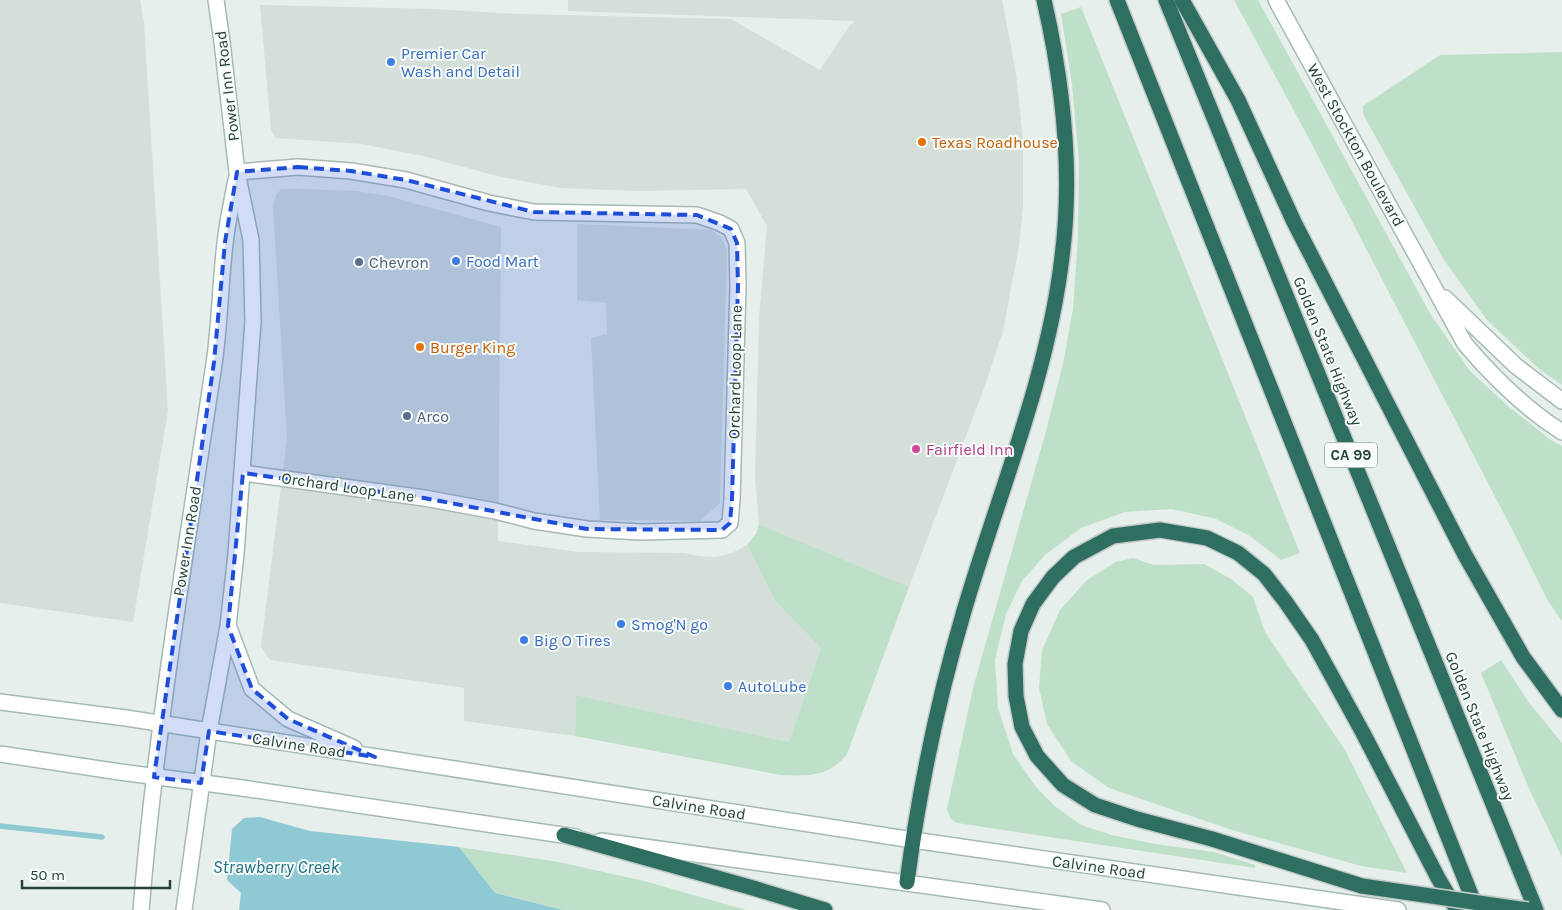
<svg xmlns="http://www.w3.org/2000/svg" width="1562" height="910" viewBox="0 0 1562 910" font-family="Karla,sans-serif">
<style>
.built{fill:#d4dfda}
.green{fill:#bfe0c8}
.water{fill:#8ec9d4}
.lines{fill:none;stroke-linecap:round;stroke-linejoin:round}
.stream{stroke:#8ec9d4;stroke-width:5.5}
.street-casing{stroke:#a8b8b2;stroke-width:18}
.secondary-casing{stroke:#a4bbb3;stroke-width:18}
.highway-casing{stroke:#c2cac8;stroke-width:18}
.street{stroke:#fff;stroke-width:15}
.secondary{stroke:#fff;stroke-width:15}
.highway{stroke:#2f6f62;stroke-width:15}
.highway-bridge-casing{stroke:#c2cac8;stroke-width:18;stroke-linecap:butt}
.highway-bridge{stroke:#2f6f62;stroke-width:15}
.marked{fill:#1d4ed8;fill-opacity:0.2;stroke:#1d4ed8;stroke-width:4;stroke-dasharray:10 6;stroke-linejoin:round}
.shop-dot{fill:#3f7fe0;stroke:#f7fbf9;stroke-width:2}
.food-dot{fill:#e8710a;stroke:#f7fbf9;stroke-width:2}
.service-dot{fill:#5c6f8a;stroke:#f7fbf9;stroke-width:2}
.hotel-dot{fill:#d1479c;stroke:#f7fbf9;stroke-width:2}
.labels{text-anchor:middle;dominant-baseline:central;stroke-width:4;stroke-linejoin:round;paint-order:stroke}
.shield{fill:#f7fbf9;stroke:#637a73;stroke-width:1}
.shield-label{font-size:15px;font-weight:bold;fill:#24423a}
.shop-label{font-size:16px;fill:#366cbe;stroke:#f7fbf9;text-anchor:start}
.street-label{font-size:16px;fill:#24423a;stroke:#f7fbf9}
.food-label{font-size:16px;fill:#c56008;stroke:#f7fbf9;text-anchor:start}
.service-label{font-size:16px;fill:#4e5e75;stroke:#f7fbf9;text-anchor:start}
.hotel-label{font-size:16px;fill:#b23c85;stroke:#f7fbf9;text-anchor:start}
.water-label{font-size:18px;font-style:italic;fill:#1c6f80;stroke:#f7fbf9}
</style>
<rect width="100%" height="100%" fill="#e6efeb"/>
<g class="built">
<path d="M 0,0 L 140,0 L 144,22 L 168,411 L 133,622 L 0,603 Z"/>
<path d="M 568,0 L 1002,0 L 1016,73 L 1023,141 L 1023,206 L 1019,246 L 1003,331 L 986,383 L 909,587 L 759,524 L 755,477 L 759,318 L 767,226 L 746,189 L 638,191 L 561,188 L 501,177 L 423,156 L 361,144 L 276,138 L 271,130 L 260,5 L 433,9 L 519,14 L 731,19 L 820,70 L 850,25 L 855,21 L 568,11 Z"/>
<path d="M 281,189 L 308,189 L 356,191 L 388,196 L 501,227 L 498,541 L 579,552 L 684,553 L 699,556 L 716,557 L 732,553 L 747,545 L 775,601 L 821,648 L 789,742 L 576,695 L 575,736 L 464,721 L 464,688 L 270,660 L 261,647 L 287,438 L 273,206 L 276,195 Z"/>
<path d="M 577,224 L 711,230 L 721,237 L 727,250 L 720,503 L 700,521 L 600,520 L 591,338 L 607,334 L 606,303 L 577,300 Z"/>
</g>
<g class="green">
<path d="M 1234,0 L 1258,0 L 1431,315 L 1470,371 L 1509,407 L 1551,440 L 1562,446 L 1562,621 L 1548,601 L 1515,535 L 1306,133 Z"/>
<path d="M 1081,7 L 1300,553 L 1281,560 L 1250,536 L 1216,519 L 1172,509 L 1125,512 L 1081,528 L 1045,555 L 1022,581 L 1006,614 L 995,660 L 998,708 L 1013,754 L 1036,787 L 1056,807 L 1081,825 L 1112,835 L 1155,844 L 1214,852 L 1255,865 L 1255,868 L 957,823 L 950,818 L 947,809 L 973,688 L 1046,431 L 1063,364 L 1073,309 L 1078,236 L 1079,161 L 1072,84 L 1061,14 Z"/>
<path d="M 1562,52 L 1562,385 L 1539,369 L 1487,320 L 1444,260 L 1363,114 L 1363,106 L 1440,55 Z"/>
<path d="M 759,524 L 909,587 L 847,754 C 829,777 809,776 781,775 L 575,736 L 576,695 L 789,742 L 821,648 L 775,601 L 747,545 L 756,534 Z"/>
<path d="M 1133,558 L 1154,565 L 1204,564 L 1231,579 L 1253,597 L 1265,632 L 1345,750 L 1407,873 L 1361,866 L 1232,830 L 1109,788 L 1071,761 L 1047,724 L 1039,688 L 1042,650 L 1060,610 L 1087,580 L 1116,562 Z"/>
<path d="M 1501,660 L 1530,704 L 1562,743 L 1562,857 L 1530,791 L 1481,673 Z"/>
<path d="M 459,847 L 559,862 L 644,881 L 746,910 L 563,910 L 495,893 Z"/>
</g>
<path class="water" d="M 260,817 L 310,831 L 459,847 L 495,893 L 563,910 L 239,910 L 241,893 L 227,880 L 232,829 L 244,818 Z"/>
<g class="lines">
<path class="stream" d="M 0,826 L 102,837"/>
<defs>
<path id="street" d="M 237,172 L 298,167 L 351,171 L 406,180 L 489,203 L 534,212 L 697,215 L 720,223 L 731,229 L 737,243 L 738,286 L 732,499 L 730,523 L 722,530 L 641,532 L 587,529 L 534,521 L 495,511 L 424,498 L 243,473"/>
<g id="secondary">
<path d="M 1276,0 L 1465,344 C 1494,378 1524,408 1562,432"/>
<path d="M 1445,298 L 1516,366 L 1562,401"/>
<path d="M 229,628 L 252,689 L 288,719 L 354,748"/>
<path d="M 0,702 L 126,718 L 913,840 L 1398,910"/>
<path d="M 0,754 L 120,772 L 242,788 L 576,837"/>
<path d="M 601,841 L 1102,910"/>
<path d="M 141,910 C 156,727 187,545 214,364 C 220,324 220,284 225,244 C 227,223 232,201 236,180"/>
<path d="M 184,910 L 209,731 L 228,626 L 236,554 L 253,321 L 251,240 L 237,172 L 222,42 L 216,0"/>
</g>
<g id="highway">
<path d="M 1117,0 L 1477,910"/>
<path d="M 1166,0 L 1536,910"/>
<path d="M 1182,0 L 1238,100 L 1294,222 L 1465,555 L 1523,657 L 1562,710"/>
<path d="M 564,835 L 753,888 L 825,910"/>
<path d="M 907,882 C 919,791 938,699 964,611 C 998,495 1048,377 1062,257 C 1073,172 1063,83 1044,0"/>
<path d="M 1362,886 L 1212,839 L 1137,819 L 1095,805 L 1063,785 L 1037,756 L 1022,727 L 1016,696 L 1015,664 L 1021,631 L 1033,604 L 1053,577 L 1074,557 L 1113,536 L 1160,530 L 1207,538 L 1238,553 L 1264,574 L 1285,601 L 1312,640 L 1363,733 L 1438,878 L 1457,910"/>
</g>
</defs>
<use href="#street" class="street-casing"/>
<use href="#secondary" class="secondary-casing"/>
<use href="#highway" class="highway-casing"/>
<use href="#street" class="street"/>
<use href="#secondary" class="secondary"/>
<use href="#highway" class="highway"/>
<defs>
<path id="highway-bridge" d="M 1362,886 L 1528,910"/>
</defs>
<use href="#highway-bridge" class="highway-bridge-casing"/>
<use href="#highway-bridge" class="highway-bridge"/>
</g>
<path class="marked" d="M 298,167 L 351,171 L 406,180 L 534,212 L 697,215 L 731,229 L 737,243 L 738,286 L 732,499 L 730,523 L 722,530 L 587,529 L 424,498 L 243,473 L 228,626 L 252,689 L 288,719 L 375,757 L 209,731 L 201,783 L 154,777 L 214,362 L 225,242 L 237,172 Z"/>
<g class="shop-dot">
<circle cx="391" cy="62" r="5"/>
<circle cx="456" cy="261" r="5"/>
<circle cx="621" cy="624" r="5"/>
<circle cx="524" cy="640" r="5"/>
<circle cx="728" cy="686" r="5"/>
</g>
<g class="food-dot">
<circle cx="922" cy="142" r="5"/>
<circle cx="420" cy="347" r="5"/>
</g>
<g class="service-dot">
<circle cx="359" cy="262" r="5"/>
<circle cx="407" cy="416" r="5"/>
</g>
<circle class="hotel-dot" cx="916" cy="449" r="5"/>
<g class="labels">
<rect class="shield" x="1325" y="442.5" width="52" height="25" rx="4"/>
<g class="shield-label">
<text x="1351" y="455">CA 99</text>
</g>
<g class="shop-label">
<text x="401" y="53">Premier Car<tspan x="401" dy="18">Wash and Detail</tspan></text>
<text x="466" y="261">Food Mart</text>
<text x="631" y="624">Smog'N go</text>
<text x="534" y="640">Big O Tires</text>
<text x="738" y="686">AutoLube</text>
</g>
<g class="street-label">
<text transform="translate(227 86) rotate(-97)">Power Inn Road</text>
<text transform="translate(1356 145) rotate(61)">West Stockton Boulevard</text>
<text transform="translate(1328 351) rotate(68)">Golden State Highway</text>
<text transform="translate(735 372) rotate(-89)">Orchard Loop Lane</text>
<text transform="translate(348 487) rotate(8)">Orchard Loop Lane</text>
<text transform="translate(187 541) rotate(-81)">Power Inn Road</text>
<text transform="translate(1480 726) rotate(68)">Golden State Highway</text>
<text transform="translate(299 745) rotate(9)">Calvine Road</text>
<text transform="translate(699 807) rotate(9)">Calvine Road</text>
<text transform="translate(1099 867) rotate(8)">Calvine Road</text>
</g>
<g class="food-label">
<text x="932" y="142">Texas Roadhouse</text>
<text x="430" y="347">Burger King</text>
</g>
<g class="service-label">
<text x="369" y="262">Chevron</text>
<text x="417" y="416">Arco</text>
</g>
<g class="hotel-label">
<text x="926" y="449">Fairfield Inn</text>
</g>
<g class="water-label">
<text x="276" y="867">Strawberry Creek</text>
</g>
</g>
<path d="M22 880v8h148v-8" fill="none" stroke="#24423a" stroke-width="2.5"/>
<text x="30" y="880" font-size="15" fill="#24423a" stroke="#f7fbf9" stroke-width="4" paint-order="stroke">50 m</text>
</svg>
